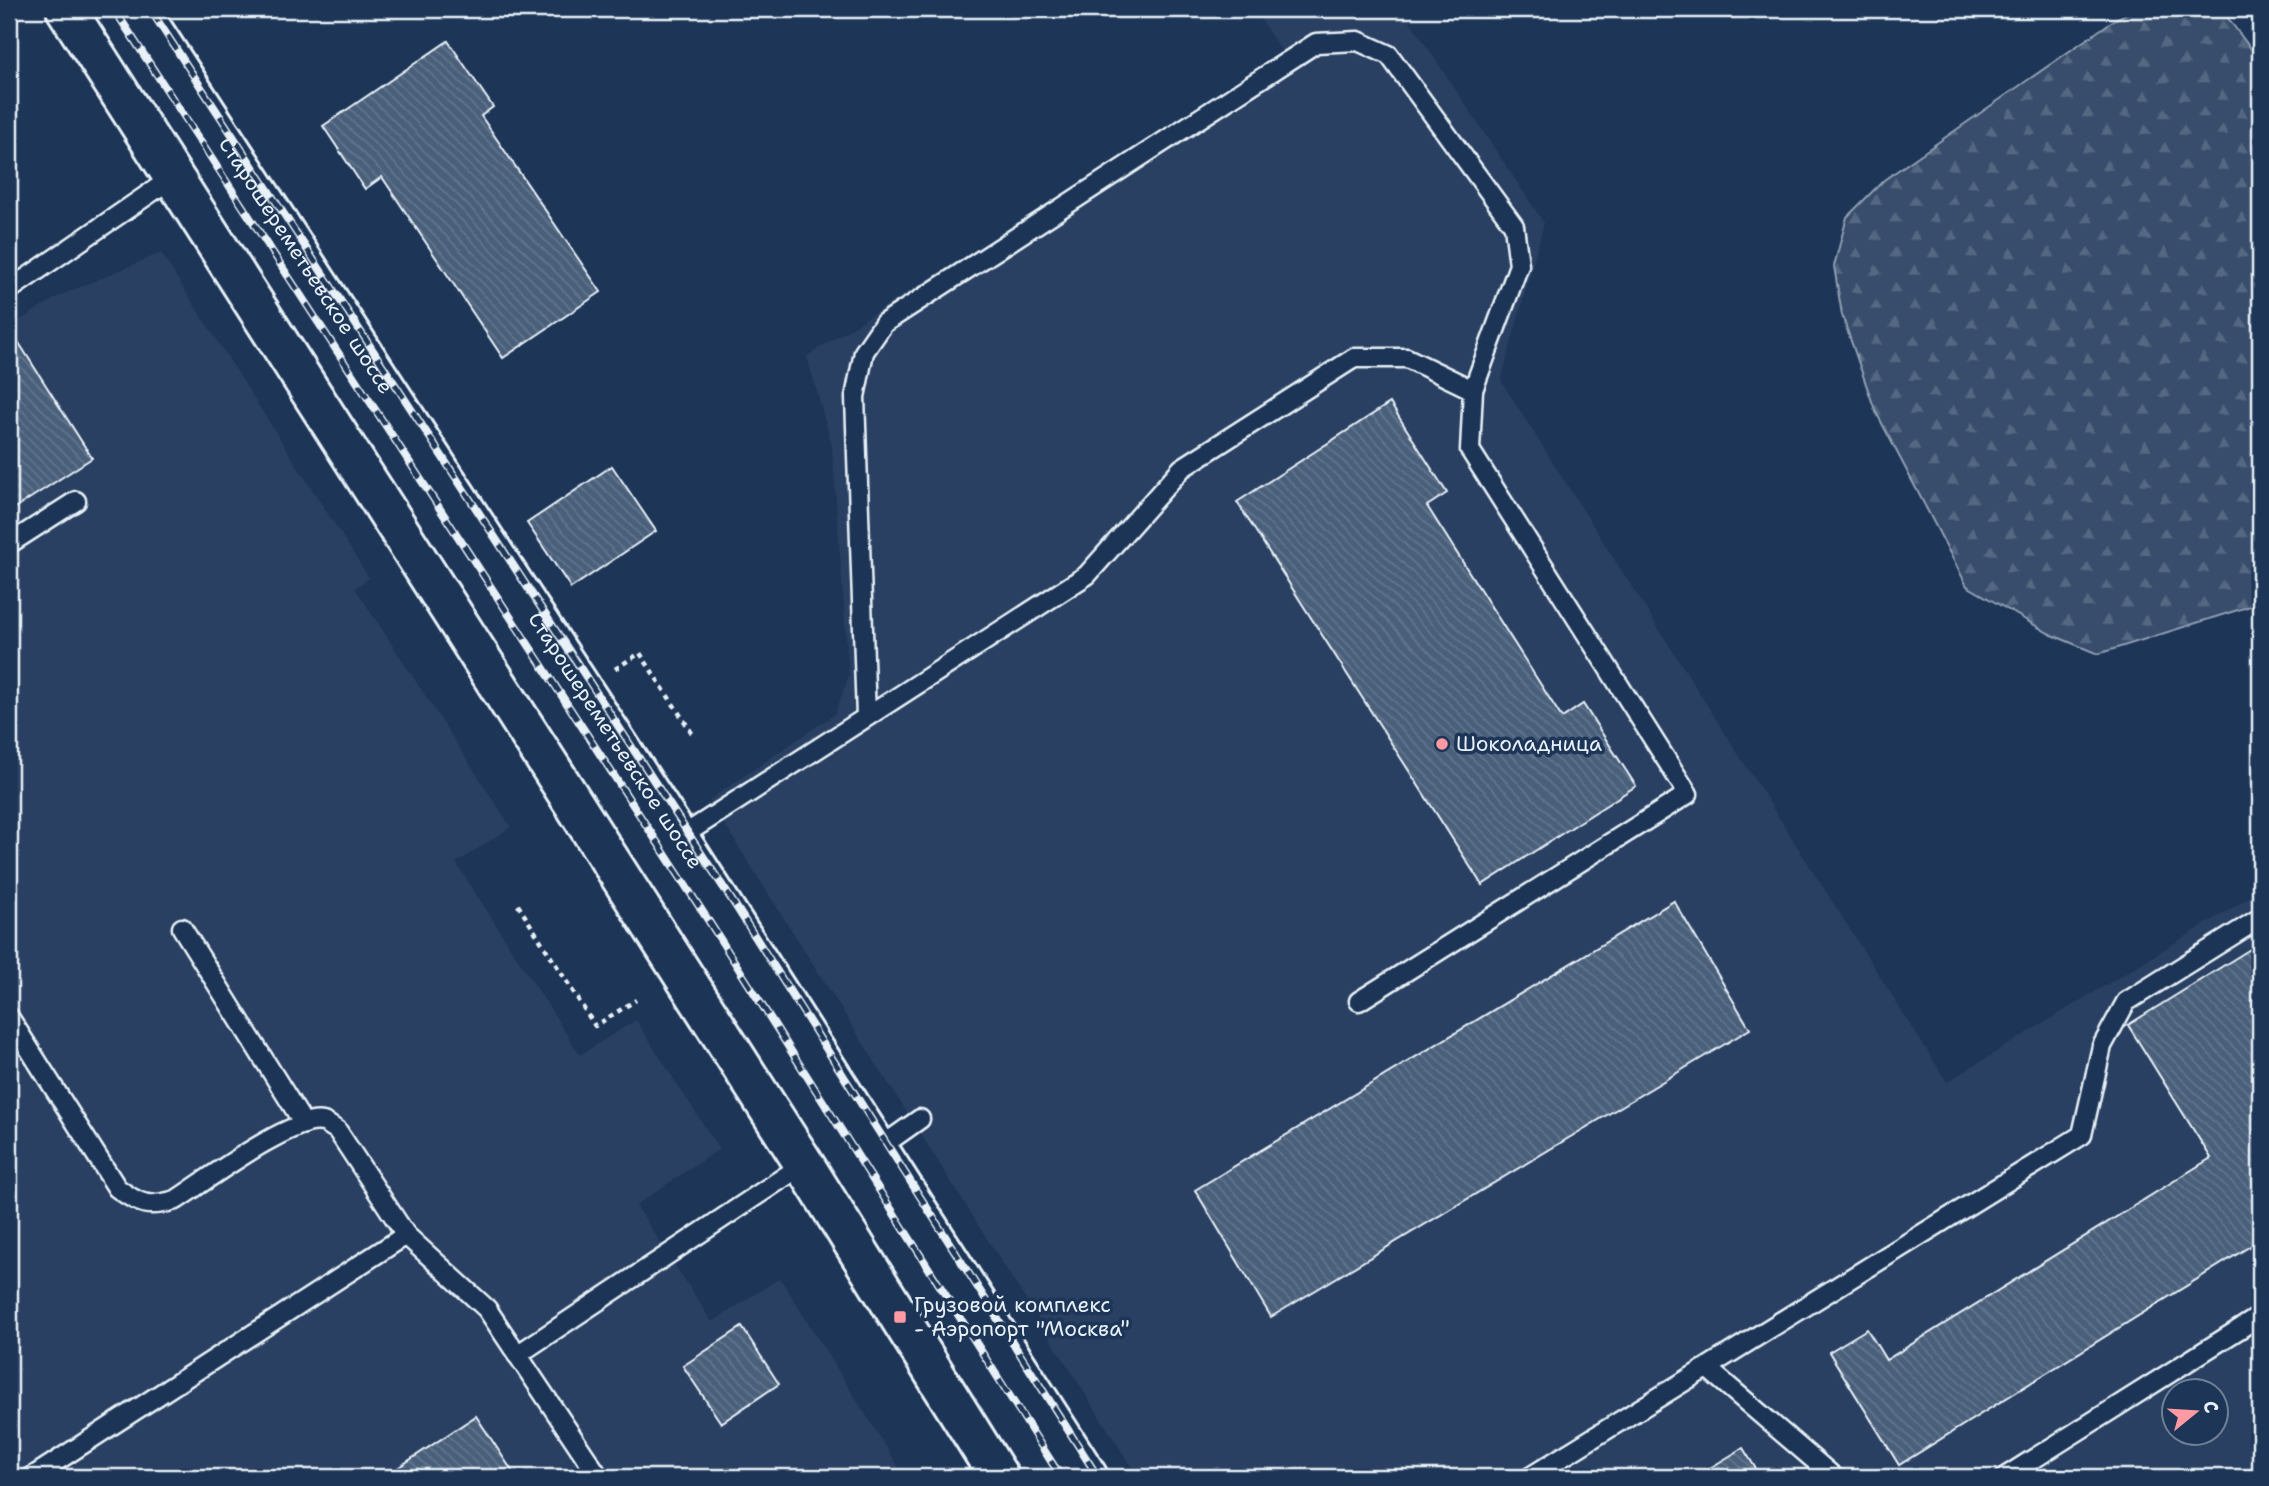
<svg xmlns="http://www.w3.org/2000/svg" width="2269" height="1486" viewBox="0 0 2269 1486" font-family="'Shantell Sans',sans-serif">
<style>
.built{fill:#2a4162;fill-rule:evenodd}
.forest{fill:url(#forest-firs);stroke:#909fb2;stroke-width:2}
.building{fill:url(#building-back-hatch);stroke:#e8f1f8;stroke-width:2}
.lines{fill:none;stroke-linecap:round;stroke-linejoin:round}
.lane-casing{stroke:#e8f1f8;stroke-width:23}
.primary-casing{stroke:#e8f1f8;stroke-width:44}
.path{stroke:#e8f1f8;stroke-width:4.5;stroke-dasharray:5 5;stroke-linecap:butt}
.lane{stroke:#1d3557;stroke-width:18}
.primary{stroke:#1d3557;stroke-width:38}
.rail-casing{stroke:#e8f1f8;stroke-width:8}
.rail{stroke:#1d3557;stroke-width:5;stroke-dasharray:16;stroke-linecap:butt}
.poi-dot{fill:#ff9aa2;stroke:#1d3557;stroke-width:2.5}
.labels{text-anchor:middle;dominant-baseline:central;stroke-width:7;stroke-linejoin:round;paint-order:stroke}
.street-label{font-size:21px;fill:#e8f1f8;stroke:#1d3557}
.poi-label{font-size:21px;fill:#e8f1f8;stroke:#1d3557;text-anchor:start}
</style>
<defs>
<pattern id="forest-firs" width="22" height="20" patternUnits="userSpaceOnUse" patternTransform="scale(1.75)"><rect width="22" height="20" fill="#374d6c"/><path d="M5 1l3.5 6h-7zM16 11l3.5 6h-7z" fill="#546782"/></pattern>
<pattern id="building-back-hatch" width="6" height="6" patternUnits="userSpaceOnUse" patternTransform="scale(1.75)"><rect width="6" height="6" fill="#495e7a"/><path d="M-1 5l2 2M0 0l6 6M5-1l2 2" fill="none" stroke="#63768e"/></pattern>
</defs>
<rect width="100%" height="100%" fill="#1d3557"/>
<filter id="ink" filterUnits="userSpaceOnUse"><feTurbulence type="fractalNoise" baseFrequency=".0143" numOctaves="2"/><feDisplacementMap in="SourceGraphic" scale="14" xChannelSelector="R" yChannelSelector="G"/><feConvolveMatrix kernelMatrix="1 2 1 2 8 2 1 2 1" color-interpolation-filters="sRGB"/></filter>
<g filter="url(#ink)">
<g class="built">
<path d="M 1254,9 L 1402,9 L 1544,223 L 1501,381 L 1947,1082 L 2260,891 L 2260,1477 L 1138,1477 L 709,800 L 835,714 L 849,675 L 832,446 L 807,356 L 1283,54 ZM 2174,1392 L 2216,1392 L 2216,1434 L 2174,1434 Z"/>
<path d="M 161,253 L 369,578 L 355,588 L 511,827 L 456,863 L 580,1055 L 636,1020 L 719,1149 L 636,1205 L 712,1322 L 780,1278 L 905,1477 L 9,1477 L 9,327 L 59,296 Z"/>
</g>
<path class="forest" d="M 2137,9 L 2221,9 L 2260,61 L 2260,603 L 2098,654 L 2050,634 L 1967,586 L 1875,410 L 1842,315 L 1834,266 L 1847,217 L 1884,180 L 2117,18 Z"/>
<g class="building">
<path d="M 448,41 L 493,107 L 481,116 L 601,292 L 503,358 L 382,177 L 365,189 L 323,126 Z"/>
<path d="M 12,332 L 92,458 L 9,512 L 9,333 Z"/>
<path d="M 1390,403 L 1447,493 L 1427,506 L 1562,718 L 1583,704 L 1636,786 L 1482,885 L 1237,502 Z"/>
<path d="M 612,466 L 656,531 L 571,588 L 527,523 Z"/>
<path d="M 1674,901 L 1750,1029 L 1271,1317 L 1195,1190 Z"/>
<path d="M 2260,943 L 2260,1240 L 1899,1465 L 1829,1352 L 1867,1329 L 1886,1360 L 2211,1158 L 2128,1025 Z"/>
<path d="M 742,1327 L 779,1384 L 721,1423 L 683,1366 Z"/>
<path d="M 476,1416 L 516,1477 L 384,1477 Z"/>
<path d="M 1743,1448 L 1761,1477 L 1695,1477 Z"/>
</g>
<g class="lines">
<defs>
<g id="lane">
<path d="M 9,290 L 175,176"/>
<path d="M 9,544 L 76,501"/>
<path d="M 866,717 L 855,397 L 864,352 L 884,323 L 1316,43 L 1358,41 L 1389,55 L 1514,226 L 1519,265 L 1473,390 L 1470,450 L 1688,794 L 1359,1001"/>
<path d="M 679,838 L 1087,575 L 1182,468 L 1354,358 L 1407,358 L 1473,390"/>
<path d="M 182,928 L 304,1124"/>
<path d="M 9,1017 L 117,1188 C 140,1205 148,1208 176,1200 C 204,1182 293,1115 323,1122 C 327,1123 333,1128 337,1130 L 406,1235 L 487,1309 L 599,1477"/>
<path d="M 879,1148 L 920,1119"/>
<path d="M 517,1355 L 804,1164"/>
<path d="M 1707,1368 L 1834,1477"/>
<path d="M 32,1477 L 406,1235"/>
<path d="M 1530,1477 L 2082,1135 L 2102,1046 L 2126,1002 L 2260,918"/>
<path d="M 2005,1477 L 2260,1316"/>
</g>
<g id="primary">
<path d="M 66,9 L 804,1164 L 999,1477"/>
<path id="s1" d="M 139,9 L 679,838 L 1088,1477"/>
</g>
</defs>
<use href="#lane" class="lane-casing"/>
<use href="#primary" class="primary-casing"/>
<g class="path">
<path d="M 615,669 L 640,653 L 692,733"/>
<path d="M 518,905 L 595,1026 L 636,1000"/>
</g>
<use href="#lane" class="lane"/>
<use href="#primary" class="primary"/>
<defs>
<g id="rail">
<path d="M 114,9 L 708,920 L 1061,1477"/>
<path d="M 150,9 L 735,905 L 1098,1477"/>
</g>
</defs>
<use href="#rail" class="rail-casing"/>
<use href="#rail" class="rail"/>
</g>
</g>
<g class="poi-dot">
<circle cx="1442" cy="744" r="7"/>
<rect x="893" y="1310" width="14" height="14" rx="3.5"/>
</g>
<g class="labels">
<g class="street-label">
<text stroke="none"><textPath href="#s1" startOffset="306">Старошереметьевское шоссе</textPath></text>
<text stroke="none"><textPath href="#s1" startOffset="873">Старошереметьевское шоссе</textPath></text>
</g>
<g class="poi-label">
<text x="1456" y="744">Шоколадница</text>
<text x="914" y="1305">Грузовой комплекс<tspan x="914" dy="24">- Аэропорт "Москва"</tspan></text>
</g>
</g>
<rect width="2269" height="1486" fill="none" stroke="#1d3557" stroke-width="35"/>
<rect x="18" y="18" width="2234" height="1451" fill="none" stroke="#e8f1f8" stroke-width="2.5" filter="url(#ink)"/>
<g transform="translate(2195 1412) rotate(72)"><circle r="33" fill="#1d3557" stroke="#6e8097" stroke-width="2"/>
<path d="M0-5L12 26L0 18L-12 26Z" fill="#ff9aa2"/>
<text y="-10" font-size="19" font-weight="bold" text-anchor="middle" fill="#e8f1f8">С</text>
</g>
</svg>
